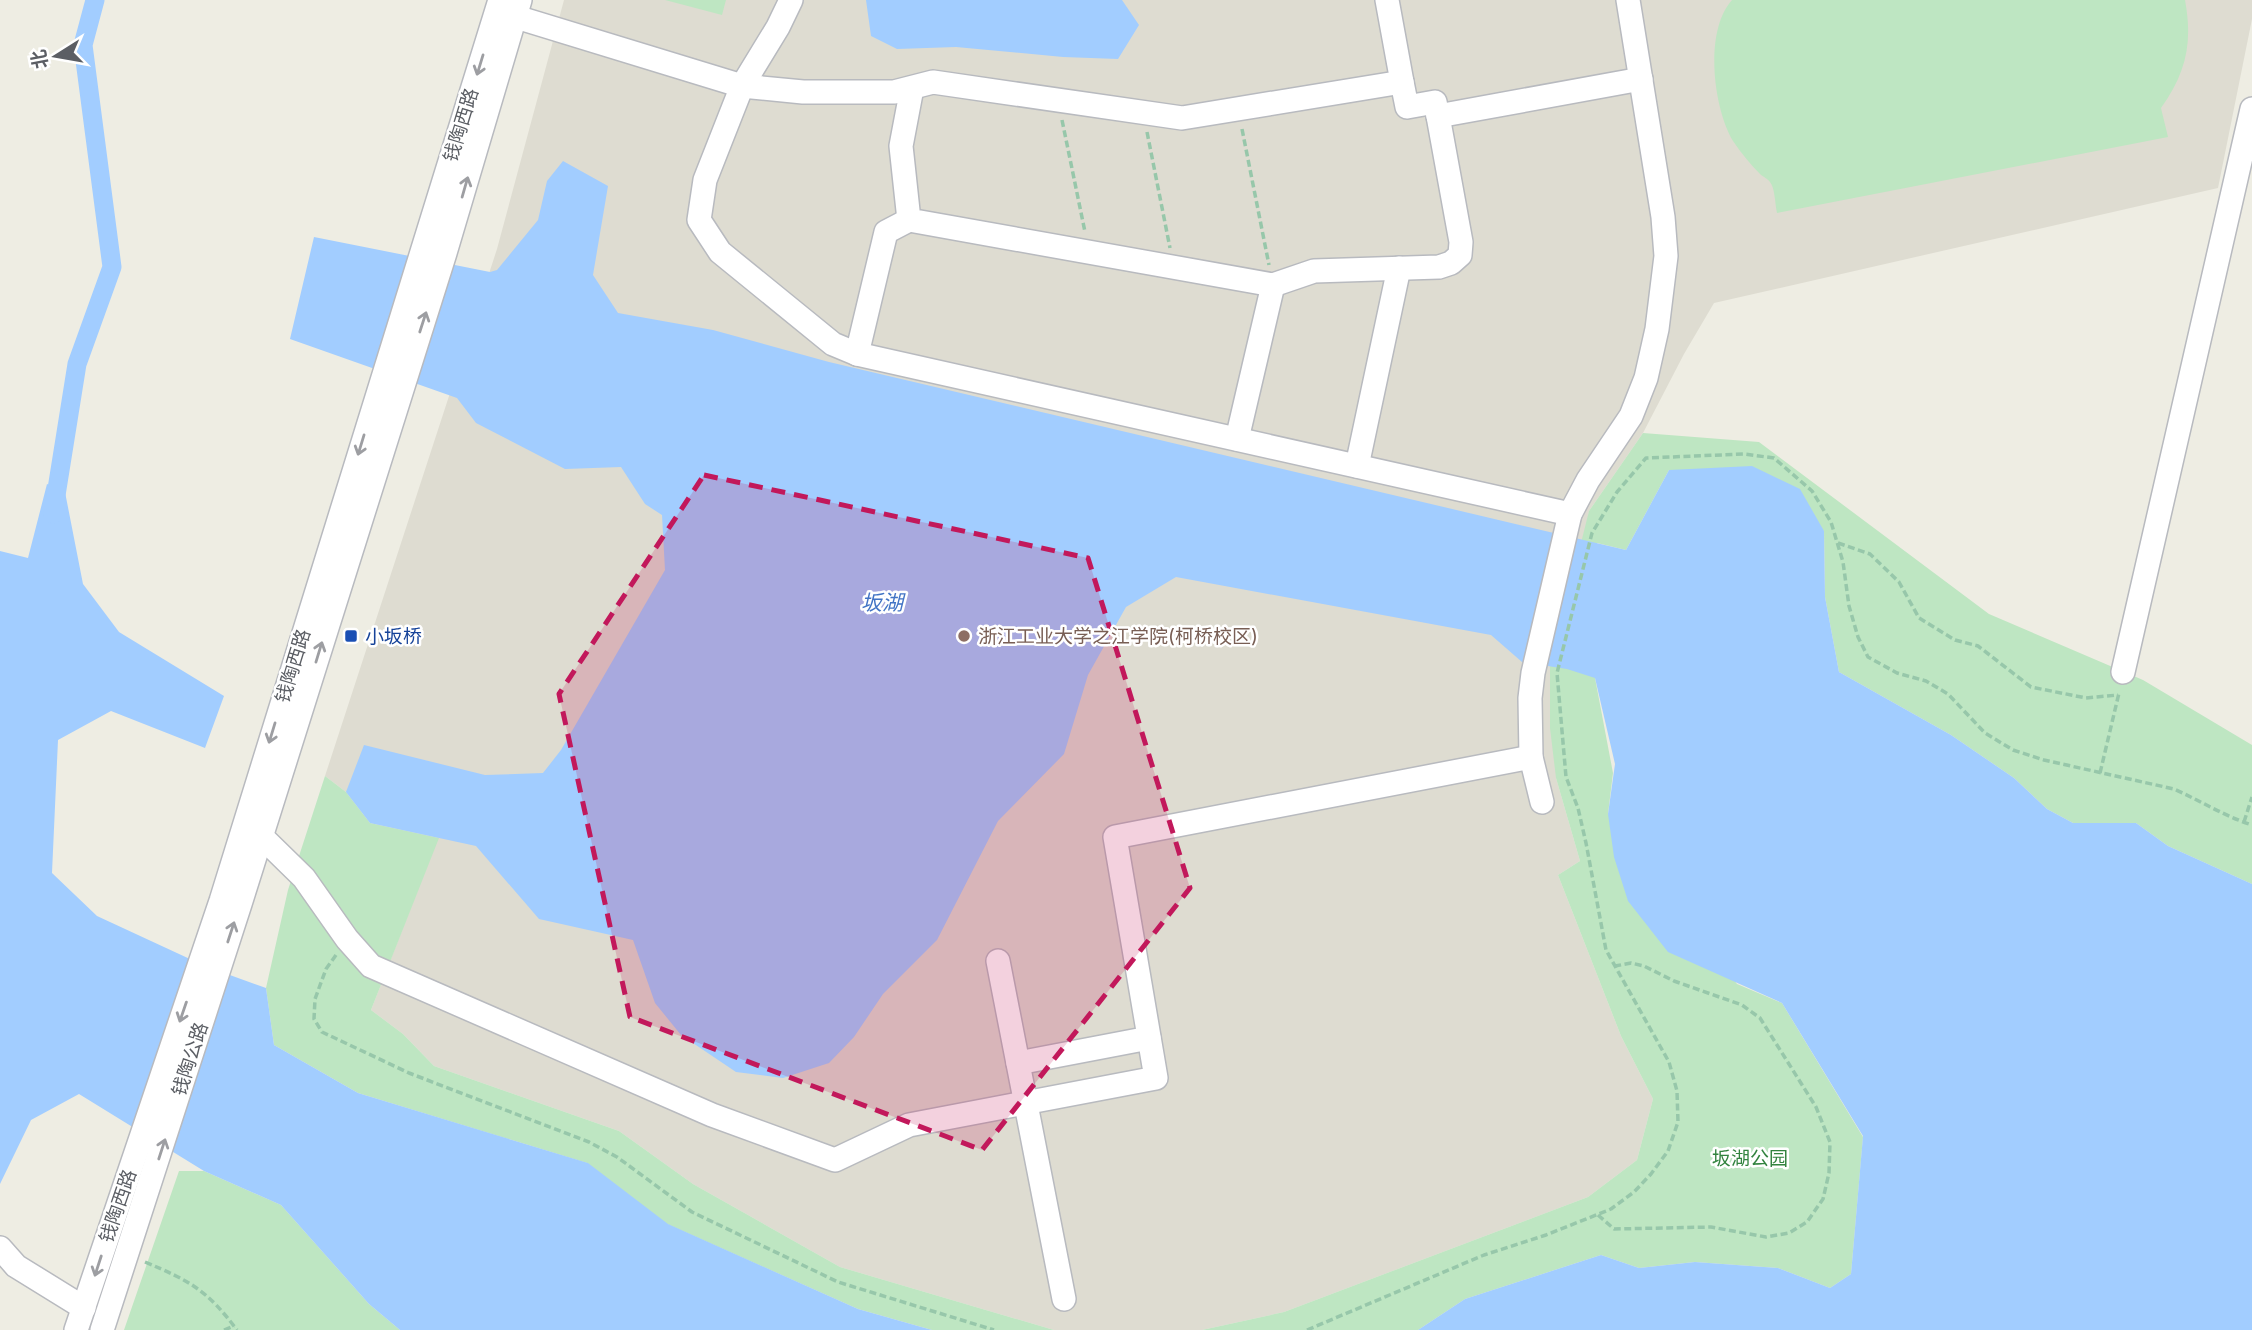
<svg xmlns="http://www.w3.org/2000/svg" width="2252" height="1330" viewBox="0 0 2252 1330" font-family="Inter,'Noto Sans SC',sans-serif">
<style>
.education{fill:#dedcd1}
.green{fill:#bee6c2}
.water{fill:#a2cdff}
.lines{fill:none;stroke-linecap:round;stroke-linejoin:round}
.canal{stroke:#a2cdff;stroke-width:19}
.minor-casing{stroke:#b8babf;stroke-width:26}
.path{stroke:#97c7aa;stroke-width:3.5;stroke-dasharray:7 3.5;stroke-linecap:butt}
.minor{stroke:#fff;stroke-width:23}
.oneway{stroke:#9d9ea2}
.marked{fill:#c2185b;fill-opacity:0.2;stroke:#c2185b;stroke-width:5;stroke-dasharray:14 9;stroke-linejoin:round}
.transit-dot{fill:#1a4fb4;stroke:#fff;stroke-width:2.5}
.education-dot{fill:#8d6e63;stroke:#fff;stroke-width:2.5}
.labels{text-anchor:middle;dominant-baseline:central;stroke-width:5;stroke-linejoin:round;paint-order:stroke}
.street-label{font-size:19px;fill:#5b5e64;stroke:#fff}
.transit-label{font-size:19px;fill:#164399;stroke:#fff;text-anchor:start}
.education-label{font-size:19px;fill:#785e54;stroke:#fff;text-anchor:start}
.park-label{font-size:19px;fill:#32833f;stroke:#fff}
.water-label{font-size:21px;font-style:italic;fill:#4274c5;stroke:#fff}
</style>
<rect width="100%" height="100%" fill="#eeede3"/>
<path class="education" d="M 564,0 L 2252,0 L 2252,19 L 2218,188 L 1714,303 L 1684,354 L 1643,433 L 1589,511 L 1556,778 L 1580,861 L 1558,875 L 1621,1036 L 1653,1099 L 1637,1160 L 1588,1197 L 1284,1312 L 1202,1330 L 1054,1330 L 840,1267 L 693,1184 L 619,1131 L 434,1066 L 403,1034 L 371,1010 L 438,838 L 370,823 L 346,792 L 325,776 L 497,249 Z"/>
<g class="green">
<path d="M 665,0 L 726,0 L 722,15 Z"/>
<path d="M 1732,0 L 2185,0 C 2193,43 2186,73 2161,108 L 2168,137 L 1777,213 C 1775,204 1775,188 1770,182 C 1768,179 1764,177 1761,175 C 1751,165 1741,153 1733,141 C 1713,107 1704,31 1732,0 Z"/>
<path d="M 1643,433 L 1759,442 L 1989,614 L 2143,680 L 2252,745 L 2252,884 L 2168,846 L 2136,823 L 2073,823 L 2047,809 L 2014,778 L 1951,735 L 1839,672 L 1825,597 L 1824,531 L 1669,470 L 1626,550 L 1597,543 L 1595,678 L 1613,773 L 1608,814 L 1737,984 L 1782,1003 L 1863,1137 L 1851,1274 L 1830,1288 L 1778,1268 L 1695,1262 L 1639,1268 L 1601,1255 L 1465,1299 L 1418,1330 L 1202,1330 L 1284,1312 L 1588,1197 L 1637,1160 L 1653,1099 L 1621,1036 L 1558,875 L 1580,861 L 1556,778 L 1550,728 L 1550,667 L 1589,511 Z"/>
<path d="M 325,776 L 346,792 L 370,823 L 439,838 L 371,1010 L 403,1034 L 434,1066 L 619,1131 L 693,1184 L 840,1267 L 1054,1330 L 932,1330 L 858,1309 L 667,1224 L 587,1163 L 358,1093 L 274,1045 L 266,988 L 288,890 Z"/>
<path d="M 179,1171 L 204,1171 L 281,1205 L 369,1304 L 400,1330 L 124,1330 Z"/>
</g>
<g class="water">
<path d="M 866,0 L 1122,0 L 1139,25 L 1118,59 L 1063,57 L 956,47 L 897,49 L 871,36 Z"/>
<path d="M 563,161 L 608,186 L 593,275 L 618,313 L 713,330 L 829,362 L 1626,550 L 1669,470 L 1752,466 L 1800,489 L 1824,531 L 1825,597 L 1839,672 L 1951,735 L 2014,778 L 2047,809 L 2073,823 L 2136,823 L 2168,846 L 2252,884 L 2252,1330 L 1418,1330 L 1465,1299 L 1601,1255 L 1639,1268 L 1695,1262 L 1778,1268 L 1830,1288 L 1851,1274 L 1863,1136 L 1782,1003 L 1668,952 L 1628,901 L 1614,857 L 1608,814 L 1615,764 L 1595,678 L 1567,669 L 1522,662 L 1491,635 L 1176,577 L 1126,607 L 1088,675 L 1064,754 L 998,821 L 937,940 L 883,994 L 854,1037 L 829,1063 L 783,1078 L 736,1072 L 681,1035 L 655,1003 L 633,940 L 539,919 L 476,846 L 370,823 L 346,792 L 364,745 L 485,775 L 543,773 L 561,750 L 665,570 L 662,515 L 645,504 L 621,467 L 565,469 L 476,423 L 457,398 L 290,339 L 314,237 L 490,272 L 497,270 L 538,220 L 547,181 Z"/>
<path d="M 47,484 L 65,492 L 83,584 L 119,632 L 224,696 L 205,748 L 111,711 L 58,740 L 52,873 L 97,916 L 205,966 L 266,988 L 274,1045 L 358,1093 L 588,1163 L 668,1224 L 858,1309 L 932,1330 L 400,1330 L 369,1304 L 281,1205 L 204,1171 L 79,1094 L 31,1120 L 0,1184 L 0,551 L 28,558 Z"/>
</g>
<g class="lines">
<path class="canal" d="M 53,514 L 77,364 L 112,267 L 83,45 L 95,0"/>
<defs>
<g id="minor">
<path d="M 791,0 L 778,27 L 742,86 L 705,180 L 699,220 L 720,252 L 833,344 L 857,354 L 1570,514"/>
<path d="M 503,13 L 742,86 L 803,92 L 894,92 L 933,82 L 1182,118 L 1402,82 L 1387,0"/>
<path d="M 1402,82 L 1407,107 L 1435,102 L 1438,116 L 1641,79"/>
<path d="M 912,88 L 901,146 L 909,220 L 1273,285 L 1314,271 L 1439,267 L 1451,263 L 1460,255 L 1461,242 L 1438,116"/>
<path d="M 857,354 L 886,232 L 909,220"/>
<path d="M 1237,439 L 1273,285"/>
<path d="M 1357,466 L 1399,268"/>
<path d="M 2123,672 L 2252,109"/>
<path d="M 1542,802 L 1531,757 L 1530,698 L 1533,673 L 1570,514 L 1588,480 L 1631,416 L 1646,378 L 1657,329 L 1666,256 L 1663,217 L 1628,0"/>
<path d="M 261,836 L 304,878 L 347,939 L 371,966 L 712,1115 L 835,1160 L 909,1125 L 1156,1078 L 1115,837 L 1531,757"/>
<path d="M 998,961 L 1064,1299"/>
<path d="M 1018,1063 L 1149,1038"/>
<path d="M 0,1248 L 16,1266 L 84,1308"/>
<path d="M 76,1330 L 221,901 L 500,0"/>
<path d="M 102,1330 L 240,904 L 445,253 L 520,0"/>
</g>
</defs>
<use href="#minor" class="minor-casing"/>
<g class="path">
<path d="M 1062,120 L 1085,232"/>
<path d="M 1242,129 L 1269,265"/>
<path d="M 1147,132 L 1170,248"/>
<path d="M 1838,543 L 1870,554 L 1899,582 L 1919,618 L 1955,640 L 1978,646 L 2031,687 L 2086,698 L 2118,695"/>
<path d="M 2100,773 L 2119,693"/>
<path d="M 2244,822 L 2252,797"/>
<path d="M 336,955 L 326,969 L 315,999 L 314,1019 L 322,1032 L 409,1073 L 589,1142 L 617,1157 L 692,1212 L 838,1282 L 994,1330"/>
<path d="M 1598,1215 L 1614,1229 L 1711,1227 L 1766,1237 L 1789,1233 L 1807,1222 L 1823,1199 L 1829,1173 L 1830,1142 L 1816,1107 L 1760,1018 L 1742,1005 L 1674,981 L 1644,966 L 1631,963 L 1615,966"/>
<path d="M 145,1262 C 190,1281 207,1290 237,1330"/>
<path d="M 224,1330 L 234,1326"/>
<path d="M 1307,1330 L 1484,1255 L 1546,1235 L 1611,1209 L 1634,1192 L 1651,1174 L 1668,1151 L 1678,1122 L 1677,1091 L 1669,1062 L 1606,950 L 1586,843 L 1578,808 L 1566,777 L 1557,673 L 1592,533 L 1617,492 L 1646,458 L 1744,454 L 1774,458 L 1812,491 L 1831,522 L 1843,562 L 1849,606 L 1858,637 L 1868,657 L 1897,673 L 1926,681 L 1948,694 L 1985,733 L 2013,750 L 2044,760 L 2174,789 C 2201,801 2224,816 2252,825"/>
</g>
<use href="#minor" class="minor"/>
</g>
<defs><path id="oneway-shaft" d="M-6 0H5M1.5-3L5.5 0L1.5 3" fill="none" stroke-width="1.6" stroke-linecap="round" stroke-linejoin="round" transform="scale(1.75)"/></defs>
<g class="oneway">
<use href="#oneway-shaft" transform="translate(480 65) rotate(107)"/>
<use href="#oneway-shaft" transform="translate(465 187) rotate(-74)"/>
<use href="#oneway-shaft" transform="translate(423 322) rotate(-72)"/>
<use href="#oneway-shaft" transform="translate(361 445) rotate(107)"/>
<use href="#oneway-shaft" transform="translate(319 652) rotate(-73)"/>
<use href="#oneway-shaft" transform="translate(272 733) rotate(107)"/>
<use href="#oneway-shaft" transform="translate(231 932) rotate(-72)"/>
<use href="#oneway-shaft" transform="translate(183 1012) rotate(109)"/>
<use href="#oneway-shaft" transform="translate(162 1149) rotate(-72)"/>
<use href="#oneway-shaft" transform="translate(98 1266) rotate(108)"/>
</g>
<path class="marked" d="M 704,475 L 1088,558 L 1190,888 L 982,1150 L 630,1017 L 559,694 Z"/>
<rect class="transit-dot" x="344" y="629" width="14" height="14" rx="3.5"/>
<circle class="education-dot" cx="964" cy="636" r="7"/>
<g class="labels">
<g class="street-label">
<text transform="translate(461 125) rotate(-73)">钱陶西路</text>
<text transform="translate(293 666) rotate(-73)">钱陶西路</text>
<text transform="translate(190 1059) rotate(-72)">钱陶公路</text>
<text transform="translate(118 1206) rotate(-71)">钱陶西路</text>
</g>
<g class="transit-label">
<text x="365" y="636">小坂桥</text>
</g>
<g class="education-label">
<text x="978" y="636">浙江工业大学之江学院(柯桥校区)</text>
</g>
<g class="park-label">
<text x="1750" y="1158">坂湖公园</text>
</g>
<g class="water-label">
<text x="882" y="602">坂湖</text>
</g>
</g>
<g transform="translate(56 56) rotate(259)" stroke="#ffffff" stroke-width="5" paint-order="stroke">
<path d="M0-5L12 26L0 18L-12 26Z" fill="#5b5e64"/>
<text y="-10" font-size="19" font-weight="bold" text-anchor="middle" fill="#5b5e64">北</text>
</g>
</svg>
